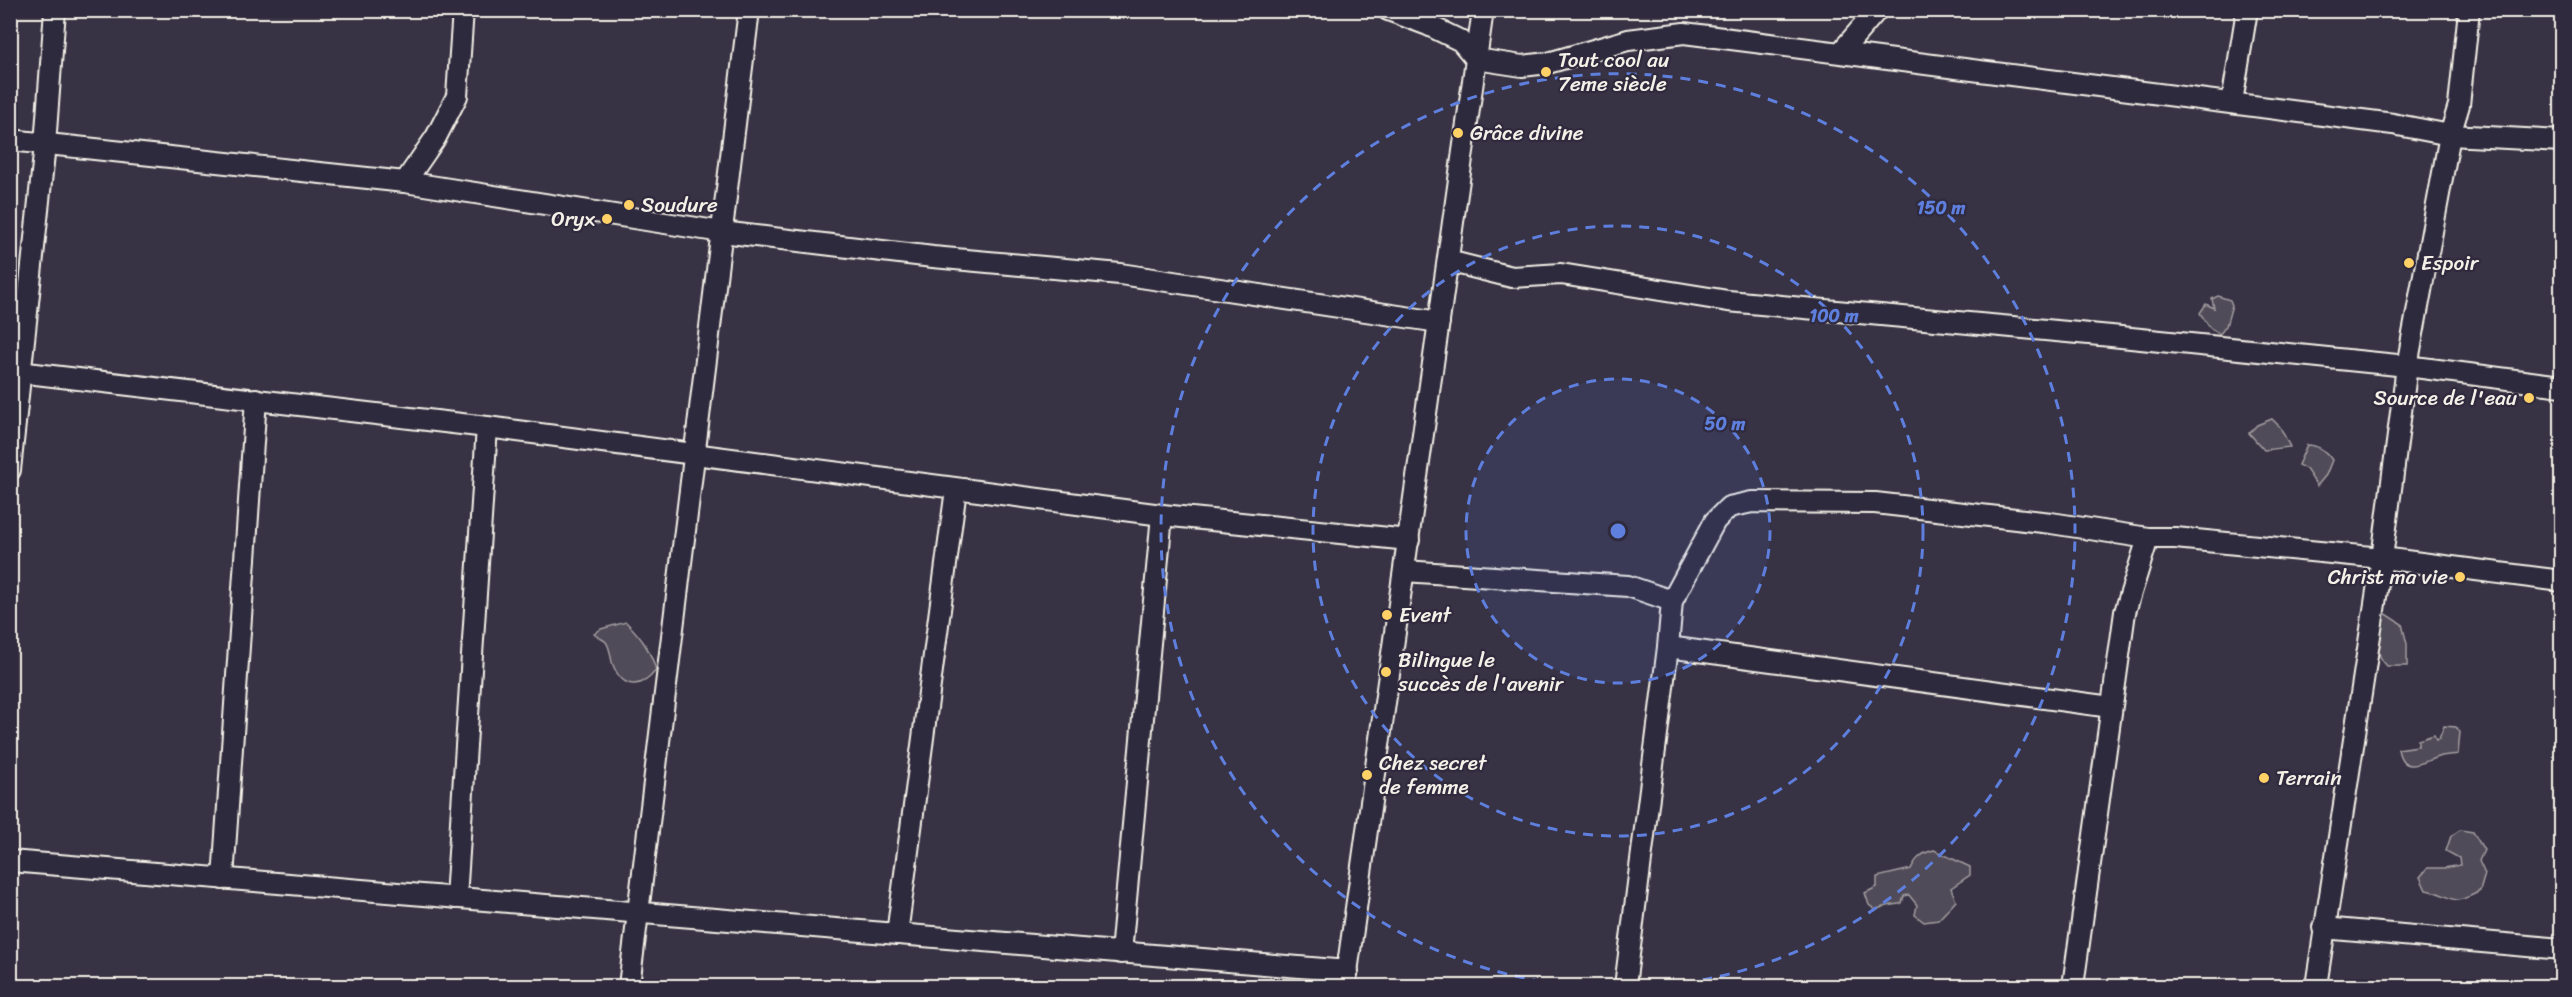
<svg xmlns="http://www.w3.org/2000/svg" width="2572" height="997" viewBox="0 0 2572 997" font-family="Sriracha,sans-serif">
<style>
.green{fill:#504b59;stroke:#a29ea0;stroke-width:1.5}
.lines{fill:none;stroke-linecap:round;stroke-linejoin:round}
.minor-casing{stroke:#f4f1e8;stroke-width:24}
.minor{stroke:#2f2a3d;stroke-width:20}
.ring{fill:none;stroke:#5e7fdd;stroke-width:3;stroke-dasharray:10 8}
.poi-dot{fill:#ffd166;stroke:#2f2a3d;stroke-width:2}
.labels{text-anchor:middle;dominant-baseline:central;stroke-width:4.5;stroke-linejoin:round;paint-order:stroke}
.poi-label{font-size:21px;fill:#f4f1e8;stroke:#2f2a3d;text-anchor:start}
.centre{fill:#5e7fdd;stroke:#2f2a3d;stroke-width:3}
.ring-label{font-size:18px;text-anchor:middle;font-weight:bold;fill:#5e7fdd;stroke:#2f2a3d;stroke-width:4.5;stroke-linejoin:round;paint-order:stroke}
</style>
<rect width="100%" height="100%" fill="#373244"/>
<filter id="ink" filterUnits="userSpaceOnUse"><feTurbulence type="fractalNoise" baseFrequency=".0167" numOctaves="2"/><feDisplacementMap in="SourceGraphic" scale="12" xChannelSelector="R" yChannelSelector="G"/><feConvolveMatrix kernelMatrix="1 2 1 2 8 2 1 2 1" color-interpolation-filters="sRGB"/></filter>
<g filter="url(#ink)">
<g class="green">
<path d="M 2218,296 L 2230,300 L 2232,305 L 2226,326 L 2220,334 L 2210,328 L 2200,313 L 2206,304 L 2214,308 L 2212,299 Z"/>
<path d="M 2272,419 L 2280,427 L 2290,447 L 2264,450 L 2249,433 L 2257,425 Z"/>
<path d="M 2307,445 C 2318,445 2326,451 2332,460 L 2326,475 L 2317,486 L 2306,469 L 2298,465 Z"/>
<path d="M 2380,612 L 2385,613 L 2402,624 L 2407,644 L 2407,666 L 2387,666 C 2372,652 2378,631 2380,612 Z"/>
<path d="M 626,622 C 641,637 650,649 656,670 C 642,689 623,690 613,665 C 610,658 611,649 606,642 C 603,639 597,637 594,634 L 601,629 Z"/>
<path d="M 2444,726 L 2456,727 L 2460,732 L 2458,754 C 2452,755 2444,755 2438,757 C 2422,762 2403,776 2398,749 L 2418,746 L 2418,740 L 2434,735 L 2436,740 L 2439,739 Z"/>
<path d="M 2460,830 L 2473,832 L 2484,850 L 2479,861 L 2485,874 L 2480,891 C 2448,909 2457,895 2426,890 L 2420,877 L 2428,868 L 2444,868 L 2460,865 L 2459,858 L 2446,851 L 2451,836 Z"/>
<path d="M 1934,850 L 1970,867 L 1970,875 L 1951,888 L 1956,901 L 1938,920 L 1924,922 L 1915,915 L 1917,905 L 1909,895 L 1904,896 L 1902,903 C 1893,906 1884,905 1876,910 L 1869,905 L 1865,893 L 1877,887 L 1877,877 L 1911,869 C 1916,858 1922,853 1934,850 Z"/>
</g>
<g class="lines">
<defs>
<g id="minor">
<path d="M 1388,10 L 1428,25 L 1461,41 L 1476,59 L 1522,66 L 1548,63 L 1628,40 L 1684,33 L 2393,124 L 2450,135 L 2562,141"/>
<path d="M 1841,52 L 1877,10"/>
<path d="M 2232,102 L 2247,10"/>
<path d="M 10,140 L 405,182 L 722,232 L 933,257 L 1120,274 L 1439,322"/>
<path d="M 405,182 L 436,137 L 457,96 L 463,10"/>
<path d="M 1448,261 L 1512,277 L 1561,274 L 1728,301 L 2111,336 L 2407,366 L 2562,386"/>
<path d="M 10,371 L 487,427 L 1162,515 L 1409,540"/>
<path d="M 10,470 L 45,145 L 55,10"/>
<path d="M 1404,571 L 1628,586 L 1672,601"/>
<path d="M 1668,647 L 2111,707"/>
<path d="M 10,861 L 1348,971"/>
<path d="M 223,879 L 256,399"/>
<path d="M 456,898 L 487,427"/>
<path d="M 2323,928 L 2562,949"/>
<path d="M 897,934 L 956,489"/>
<path d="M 1121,953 L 1162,515"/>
<path d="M 629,986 L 749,10"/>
<path d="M 1345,986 L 1483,10"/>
<path d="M 1625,986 L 1668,647 L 1672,601 L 1715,521 L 1729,507 L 1752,502 L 1875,503 L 2051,523 L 2148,538 L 2175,538 L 2382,558 L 2562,581"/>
<path d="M 2073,986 L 2125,612 L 2148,538"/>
<path d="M 2316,986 L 2382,558 L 2407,366 L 2450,135 L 2459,105 L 2469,10"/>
</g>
</defs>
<use href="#minor" class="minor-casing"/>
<use href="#minor" class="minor"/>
</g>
</g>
<circle cx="1618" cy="531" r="152" fill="#5e7fdd" fill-opacity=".12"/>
<g class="ring">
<circle cx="1618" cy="531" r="152"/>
<circle cx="1618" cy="531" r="305"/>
<path d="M1578 986A457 457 0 1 1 1658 986"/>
</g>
<g class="poi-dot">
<circle cx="1546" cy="72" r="6"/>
<circle cx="1458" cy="133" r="6"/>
<circle cx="629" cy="205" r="6"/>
<circle cx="607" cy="219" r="6"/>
<circle cx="2409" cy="263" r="6"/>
<circle cx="2529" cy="398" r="6"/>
<circle cx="2460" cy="577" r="6"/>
<circle cx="1387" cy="615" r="6"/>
<circle cx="1386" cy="672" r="6"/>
<circle cx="1367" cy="775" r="6"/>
<circle cx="2264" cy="778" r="6"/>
</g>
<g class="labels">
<g class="poi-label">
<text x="1558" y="60">Tout cool au<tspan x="1558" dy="24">7eme siècle</tspan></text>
<text x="1470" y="133">Grâce divine</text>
<text x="641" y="205">Soudure</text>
<text x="595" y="219" text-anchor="end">Oryx</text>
<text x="2421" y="263">Espoir</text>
<text x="2517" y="398" text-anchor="end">Source de l'eau</text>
<text x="2448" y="577" text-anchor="end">Christ ma vie</text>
<text x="1399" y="615">Event</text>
<text x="1398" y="660">Bilingue le<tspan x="1398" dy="24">succès de l'avenir</tspan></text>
<text x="1379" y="763">Chez secret<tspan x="1379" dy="24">de femme</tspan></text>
<text x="2276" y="778">Terrain</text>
</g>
</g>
<circle cx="1618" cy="531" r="9" class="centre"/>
<g class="ring-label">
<text x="1941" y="214">150 m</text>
<text x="1834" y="322">100 m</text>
<text x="1725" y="430">50 m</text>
</g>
<rect width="2572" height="997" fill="none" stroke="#2f2a3d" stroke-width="36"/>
<rect x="18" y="18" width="2536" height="961" fill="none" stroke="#f4f1e8" stroke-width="2" filter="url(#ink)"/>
</svg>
